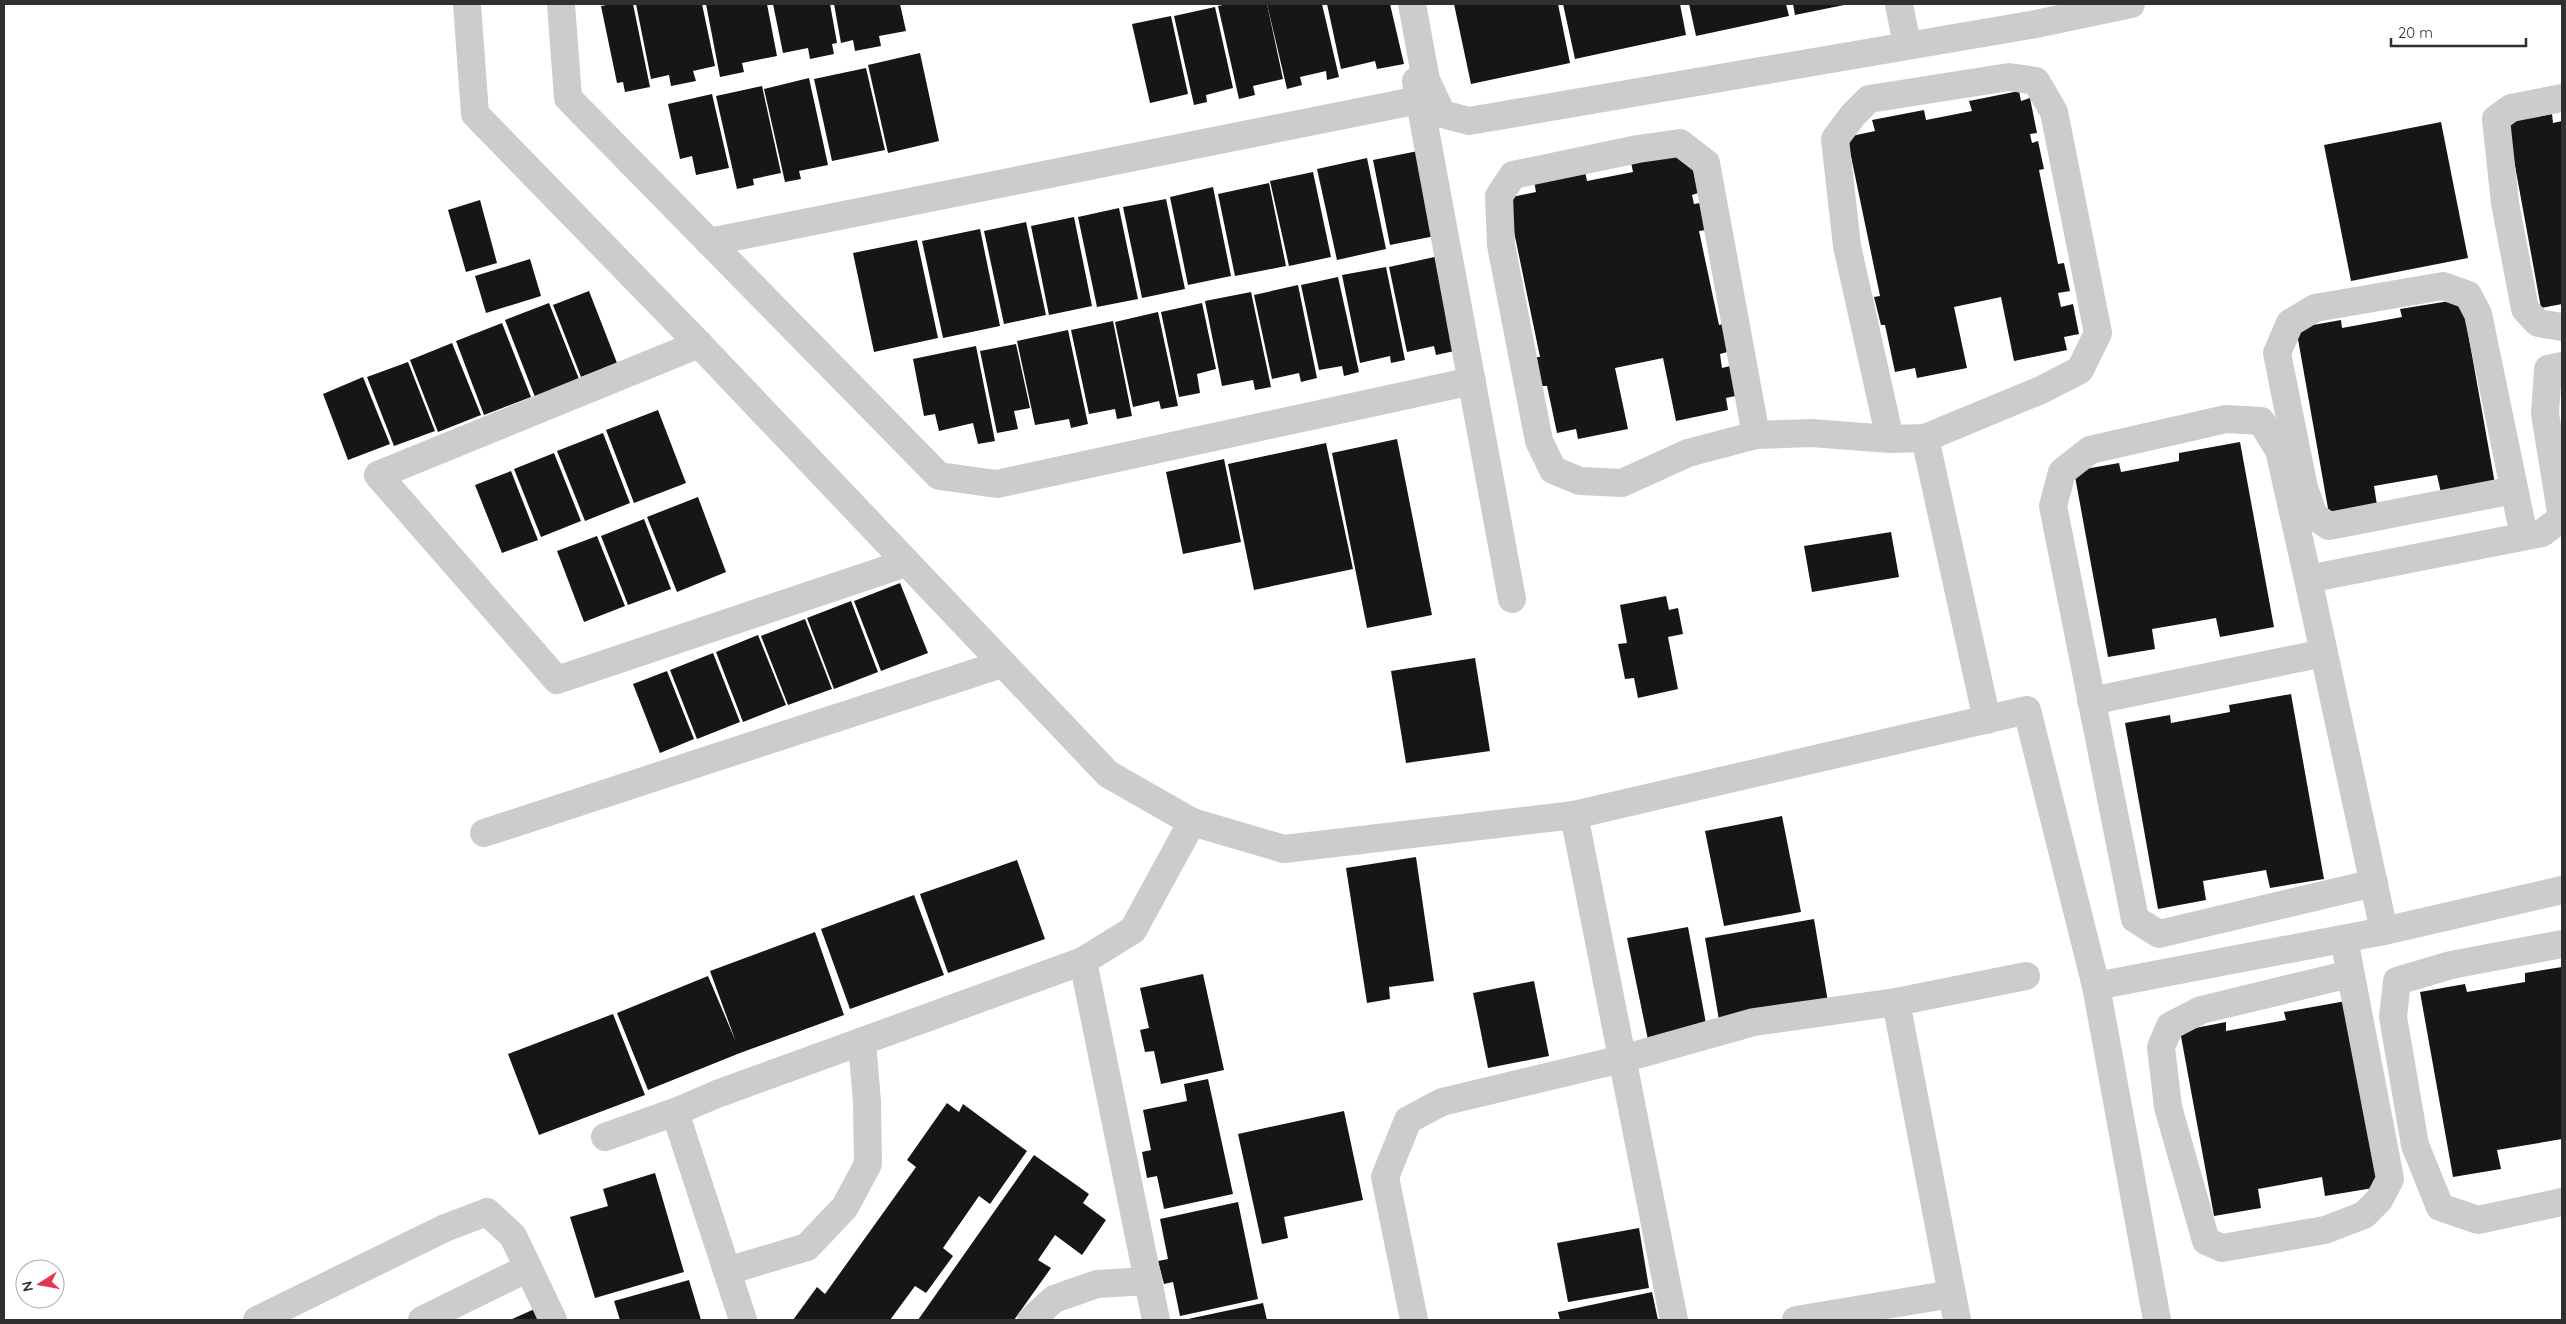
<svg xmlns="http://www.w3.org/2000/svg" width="2566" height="1324" viewBox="0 0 2566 1324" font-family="Quicksand,sans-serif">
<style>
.building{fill:#161616}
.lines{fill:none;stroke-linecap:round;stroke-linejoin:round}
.minor{stroke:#ccc;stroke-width:28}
</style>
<rect width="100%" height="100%" fill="#fff"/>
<g class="building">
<path d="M 612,4 L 633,4 L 650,87 L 625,92 L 623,82 L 617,83 L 601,6 Z"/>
<path d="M 636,4 L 702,4 L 715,66 L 693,71 L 696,81 L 671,86 L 669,75 L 651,79 Z"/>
<path d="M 706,4 L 767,4 L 777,56 L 742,63 L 744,72 L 720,77 Z"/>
<path d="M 773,4 L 830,4 L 837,43 L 832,44 L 834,54 L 810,59 L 808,48 L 783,53 Z"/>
<path d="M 834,4 L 900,4 L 906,31 L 879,36 L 881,46 L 855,51 L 853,40 L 841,43 Z"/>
<path d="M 1227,4 L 1267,4 L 1283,79 L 1253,86 L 1255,95 L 1239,99 L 1218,6 Z"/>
<path d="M 1267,4 L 1322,4 L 1339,77 L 1327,80 L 1326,71 L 1300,77 L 1302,85 L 1287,89 Z"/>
<path d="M 1327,4 L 1390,4 L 1404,64 L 1377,69 L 1375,61 L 1341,69 Z"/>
<path d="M 1454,4 L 1558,4 L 1570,63 L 1471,84 Z"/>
<path d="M 1563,4 L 1680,4 L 1686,35 L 1575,59 Z"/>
<path d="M 1689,4 L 1786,4 L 1789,16 L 1696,36 Z"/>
<path d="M 1793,4 L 1844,4 L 1844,5 L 1795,15 Z"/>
<path d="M 1215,7 L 1233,88 L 1206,95 L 1207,102 L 1194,105 L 1174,16 Z"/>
<path d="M 1171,16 L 1188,94 L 1150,103 L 1132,24 Z"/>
<path d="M 920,53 L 939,141 L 888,153 L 868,65 Z"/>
<path d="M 866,68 L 885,150 L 832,161 L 814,79 Z"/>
<path d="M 809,78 L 828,165 L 799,171 L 801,179 L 785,182 L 764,89 Z"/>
<path d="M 762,86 L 781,173 L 753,179 L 754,185 L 737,189 L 716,96 Z"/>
<path d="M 2019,91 L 2021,101 L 2030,98 L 2037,133 L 2030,134 L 2032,143 L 2038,141 L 2044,169 L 2039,170 L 2058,264 L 2064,263 L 2070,291 L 2058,293 L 2061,307 L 2073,304 L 2079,334 L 2064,337 L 2067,350 L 2014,361 L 2001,297 L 1954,307 L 1967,368 L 1917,378 L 1915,368 L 1895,372 L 1885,325 L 1881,325 L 1874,297 L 1880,296 L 1847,137 L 1875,131 L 1872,120 L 1924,110 L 1926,120 L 1972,111 L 1969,101 Z"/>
<path d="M 712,94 L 729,168 L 696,175 L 692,156 L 680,159 L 668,104 Z"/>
<path d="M 2552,114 L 2553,123 L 2562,121 L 2562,304 L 2541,308 L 2507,122 Z"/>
<path d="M 2441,122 L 2468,258 L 2351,281 L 2324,145 Z"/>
<path d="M 1423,150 L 1440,235 L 1390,245 L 1373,160 Z"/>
<path d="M 1679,151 L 1691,160 L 1698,193 L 1692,195 L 1694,204 L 1700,203 L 1706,230 L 1699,231 L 1719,325 L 1726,323 L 1731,351 L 1720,354 L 1722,368 L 1734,365 L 1740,395 L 1726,398 L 1728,410 L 1676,421 L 1663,358 L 1615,368 L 1628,429 L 1578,439 L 1576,429 L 1557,433 L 1547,386 L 1542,386 L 1536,357 L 1540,357 L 1507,198 L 1536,192 L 1534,181 L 1585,171 L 1587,181 L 1633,172 L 1631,162 Z"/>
<path d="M 1367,158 L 1386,249 L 1337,260 L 1317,169 Z"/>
<path d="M 1313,172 L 1331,257 L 1289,266 L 1270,181 Z"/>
<path d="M 1269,183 L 1286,266 L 1235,276 L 1218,194 Z"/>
<path d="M 1213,187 L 1231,276 L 1188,285 L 1170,197 Z"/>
<path d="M 1166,199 L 1185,289 L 1142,298 L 1123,207 Z"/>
<path d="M 480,200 L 497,263 L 466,272 L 448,210 Z"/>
<path d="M 1119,208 L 1138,299 L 1097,307 L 1078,217 Z"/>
<path d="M 1074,217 L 1092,306 L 1049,315 L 1031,226 Z"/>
<path d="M 1026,222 L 1046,315 L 1004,324 L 984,231 Z"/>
<path d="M 980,229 L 1000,326 L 943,338 L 922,241 Z"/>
<path d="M 917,240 L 938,338 L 874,352 L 853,253 Z"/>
<path d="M 1439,256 L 1459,350 L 1436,355 L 1434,346 L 1407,352 L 1389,267 Z"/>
<path d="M 530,259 L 541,296 L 486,313 L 475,276 Z"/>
<path d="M 1386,267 L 1405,360 L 1391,363 L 1390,356 L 1360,363 L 1342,275 Z"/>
<path d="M 1338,277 L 1359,372 L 1344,376 L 1342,366 L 1319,370 L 1301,285 Z"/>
<path d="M 1298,285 L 1317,378 L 1301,382 L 1299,373 L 1272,379 L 1254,295 Z"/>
<path d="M 589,291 L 617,363 L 581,377 L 553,305 Z"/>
<path d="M 1251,292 L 1271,387 L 1255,390 L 1253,380 L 1222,386 L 1205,301 Z"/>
<path d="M 2462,299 L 2495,484 L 2441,493 L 2437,475 L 2374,486 L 2377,505 L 2329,514 L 2296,328 L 2341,320 L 2342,328 L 2402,317 L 2400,309 Z"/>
<path d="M 549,303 L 579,379 L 535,397 L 505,320 Z"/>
<path d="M 1202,303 L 1216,369 L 1197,374 L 1200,393 L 1179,397 L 1161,312 Z"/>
<path d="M 1158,312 L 1178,406 L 1161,409 L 1159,401 L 1133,407 L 1115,322 Z"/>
<path d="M 1113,321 L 1132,416 L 1117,419 L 1115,409 L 1089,414 L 1071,330 Z"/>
<path d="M 502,323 L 531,397 L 484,415 L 456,341 Z"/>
<path d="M 1068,330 L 1088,424 L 1071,428 L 1069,419 L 1035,425 L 1017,341 Z"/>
<path d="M 452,343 L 481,415 L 438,432 L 410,360 Z"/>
<path d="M 1016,344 L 1030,408 L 1014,411 L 1018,429 L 997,433 L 980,351 Z"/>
<path d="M 976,346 L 995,441 L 978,444 L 973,423 L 939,431 L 935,414 L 924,416 L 913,359 Z"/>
<path d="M 408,362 L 435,431 L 394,446 L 367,377 Z"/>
<path d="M 363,377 L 390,444 L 348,460 L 323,394 Z"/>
<path d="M 658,410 L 686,483 L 634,503 L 606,430 Z"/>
<path d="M 603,433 L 630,503 L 585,521 L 557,451 Z"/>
<path d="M 1397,439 L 1432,615 L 1367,628 L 1332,453 Z"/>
<path d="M 2240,442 L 2274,627 L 2220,637 L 2216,618 L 2152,629 L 2155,649 L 2108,657 L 2074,471 L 2119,463 L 2121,472 L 2179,461 L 2179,453 Z"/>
<path d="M 1326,443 L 1353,569 L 1254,590 L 1228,464 Z"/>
<path d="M 554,453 L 581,521 L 541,537 L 514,469 Z"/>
<path d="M 1224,459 L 1241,542 L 1183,554 L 1166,472 Z"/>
<path d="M 511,471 L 538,540 L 502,553 L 475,485 Z"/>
<path d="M 698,497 L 726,572 L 677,592 L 647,517 Z"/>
<path d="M 644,519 L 671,589 L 628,605 L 601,536 Z"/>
<path d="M 1891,532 L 1899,577 L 1812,592 L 1804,546 Z"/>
<path d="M 597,536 L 625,606 L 584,622 L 557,551 Z"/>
<path d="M 900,583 L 928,653 L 881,671 L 854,601 Z"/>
<path d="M 1666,596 L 1669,610 L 1678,608 L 1683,634 L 1668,637 L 1678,689 L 1638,698 L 1634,678 L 1625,679 L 1618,644 L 1627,643 L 1620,605 Z"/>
<path d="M 851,601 L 878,672 L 834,689 L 807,618 Z"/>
<path d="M 805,619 L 832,689 L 788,705 L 761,636 Z"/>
<path d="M 758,635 L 786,705 L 743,722 L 716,652 Z"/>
<path d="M 713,653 L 740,722 L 697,739 L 670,670 Z"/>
<path d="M 1475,658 L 1490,751 L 1406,763 L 1391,671 Z"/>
<path d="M 667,671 L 694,739 L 660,753 L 633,684 Z"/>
<path d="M 2291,694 L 2324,879 L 2270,888 L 2266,870 L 2203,881 L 2206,900 L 2158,909 L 2125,723 L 2170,715 L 2171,723 L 2230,712 L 2229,705 Z"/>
<path d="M 1782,816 L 1801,912 L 1724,926 L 1705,831 Z"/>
<path d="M 1416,857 L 1434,981 L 1389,987 L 1390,999 L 1367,1003 L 1346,868 Z"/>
<path d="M 1017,860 L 1045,939 L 948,973 L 920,894 Z"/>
<path d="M 914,895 L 944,975 L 850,1009 L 821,929 Z"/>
<path d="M 1814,919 L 1828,1002 L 1719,1020 L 1705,938 Z"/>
<path d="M 1688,927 L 1707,1029 L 1648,1040 L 1627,938 Z"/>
<path d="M 815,932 L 844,1015 L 740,1053 L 648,1090 L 617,1013 L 708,976 L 736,1042 L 710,971 Z"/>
<path d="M 2562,967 L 2562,1139 L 2497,1150 L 2501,1169 L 2453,1177 L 2420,992 L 2465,984 L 2467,992 L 2525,982 L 2525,973 Z"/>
<path d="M 1203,974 L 1224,1070 L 1161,1084 L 1154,1051 L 1145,1052 L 1140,1030 L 1149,1028 L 1140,988 Z"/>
<path d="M 1534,981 L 1549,1056 L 1488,1068 L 1473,993 Z"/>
<path d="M 2346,1001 L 2379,1187 L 2325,1196 L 2322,1177 L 2258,1189 L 2261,1208 L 2214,1216 L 2180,1031 L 2226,1022 L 2226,1031 L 2286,1020 L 2284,1012 Z"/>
<path d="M 613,1014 L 645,1095 L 539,1135 L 508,1054 Z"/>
<path d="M 1208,1079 L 1233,1194 L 1164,1209 L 1157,1176 L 1147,1178 L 1142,1152 L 1151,1150 L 1143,1110 L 1187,1101 L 1184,1084 Z"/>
<path d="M 947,1103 L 959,1112 L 963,1104 L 1027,1151 L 990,1204 L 979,1196 L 943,1248 L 953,1256 L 926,1293 L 915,1286 L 890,1320 L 793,1320 L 817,1287 L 825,1294 L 916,1167 L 907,1160 Z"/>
<path d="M 1344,1111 L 1363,1200 L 1284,1217 L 1288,1238 L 1262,1244 L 1238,1134 Z"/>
<path d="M 1034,1155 L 1089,1194 L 1083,1203 L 1106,1220 L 1082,1255 L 1055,1235 L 1038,1260 L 1051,1268 L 1014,1320 L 918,1320 Z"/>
<path d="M 655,1173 L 684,1272 L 595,1298 L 570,1217 L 608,1206 L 603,1189 Z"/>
<path d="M 1238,1202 L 1258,1299 L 1180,1316 L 1173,1282 L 1164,1284 L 1158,1261 L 1168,1259 L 1160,1219 Z"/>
<path d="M 1639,1228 L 1649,1288 L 1568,1302 L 1557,1243 Z"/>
<path d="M 689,1280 L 701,1320 L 620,1320 L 614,1301 Z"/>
<path d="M 1652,1292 L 1658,1320 L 1560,1320 L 1558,1312 Z"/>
<path d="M 1263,1303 L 1267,1320 L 1188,1320 L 1188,1319 Z"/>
<path d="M 539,1307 L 545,1320 L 510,1320 Z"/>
</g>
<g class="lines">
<g class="minor">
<path d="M 467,4 L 475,114 L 699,344 L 1108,774 L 1192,822 L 1284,849 L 1574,815 L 2027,710 L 2096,986 L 2157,1320"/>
<path d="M 561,4 L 568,98 L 939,476 L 997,484 L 1472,381"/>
<path d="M 1412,4 L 1426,80 L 1442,114 L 1469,121 L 2036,24 L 2131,4"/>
<path d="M 1899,4 L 1907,45"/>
<path d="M 1416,81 L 1512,599"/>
<path d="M 2562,98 L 2511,108 L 2496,119 L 2505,203 L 2525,309 L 2538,323 L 2562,327"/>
<path d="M 709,242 L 1419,100"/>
<path d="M 699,344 L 378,475 L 557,680 L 906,563"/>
<path d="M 1756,435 L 1706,163 L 1680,143 L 1638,149 L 1513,175 L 1499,196 L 1501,245 L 1539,441 L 1553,470 L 1580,481 L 1622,483 L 1688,453 L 1756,435 L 1811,433 L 1890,439 L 1925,438 L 2041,390 L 2080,370 L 2098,333 L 2054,112 L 2036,81 L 2009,77 L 1869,99 L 1853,115 L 1835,139 L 1847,246 L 1890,439"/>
<path d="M 1925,438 L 1987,720"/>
<path d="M 2514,490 L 2329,526 L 2314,516 L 2304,488 L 2277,353 L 2290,323 L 2315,308 L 2443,286 L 2468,295 L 2478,314 L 2524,536"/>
<path d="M 2308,579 L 2279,450 L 2261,421 L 2226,419 L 2090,450 L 2062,472 L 2053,506 L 2135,919 L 2159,934 L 2374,883"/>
<path d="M 2091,701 L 2324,653"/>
<path d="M 1574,815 L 1674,1320"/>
<path d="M 484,833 L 1002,664"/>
<path d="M 2384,931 L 2308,579 L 2542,533 L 2562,518 L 2545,414 L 2548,369 L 2562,366"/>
<path d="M 2344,939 L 2390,1179 L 2379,1200 L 2364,1215 L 2325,1230 L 2222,1248 L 2206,1241 L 2168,1107 L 2161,1047 L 2170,1026 L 2201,1010 L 2350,974"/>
<path d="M 2562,944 L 2451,965 L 2397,981 L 2393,1017 L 2415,1145 L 2440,1207 L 2478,1220 L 2562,1202"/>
<path d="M 1083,961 L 1156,1320"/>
<path d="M 2096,986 L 2384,931 L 2562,890"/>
<path d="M 1896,1002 L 1957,1320"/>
<path d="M 605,1137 L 675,1112"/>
<path d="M 727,1271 L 807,1247 L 845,1207 L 868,1164 L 867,1102 L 862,1042"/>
<path d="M 257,1320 L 445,1228 L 487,1212 L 513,1236 L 553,1320"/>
<path d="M 422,1320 L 528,1268"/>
<path d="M 743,1320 L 675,1112 L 717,1094 L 1083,961 L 1133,930 L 1192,822"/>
<path d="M 1031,1320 L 1054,1299 L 1097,1284 L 1148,1281"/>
<path d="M 1414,1320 L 1385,1177 L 1408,1120 L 1442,1102 L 1622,1059 L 1754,1022 L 1896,1002 L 2026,976"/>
<path d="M 1796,1320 L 1952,1294"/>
</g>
</g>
<rect width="2566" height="1324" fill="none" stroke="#2f2f2f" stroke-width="10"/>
<g transform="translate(40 1284) rotate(259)"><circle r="24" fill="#ffffff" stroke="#acacac"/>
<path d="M0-4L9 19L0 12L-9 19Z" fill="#e23656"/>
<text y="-8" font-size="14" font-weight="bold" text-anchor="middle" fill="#2f2f2f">N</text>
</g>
<path d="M2391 38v8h135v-8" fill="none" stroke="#2f2f2f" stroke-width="2.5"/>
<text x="2398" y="38" font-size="15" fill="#2f2f2f" stroke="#ffffff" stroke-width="4" paint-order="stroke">20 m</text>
</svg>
